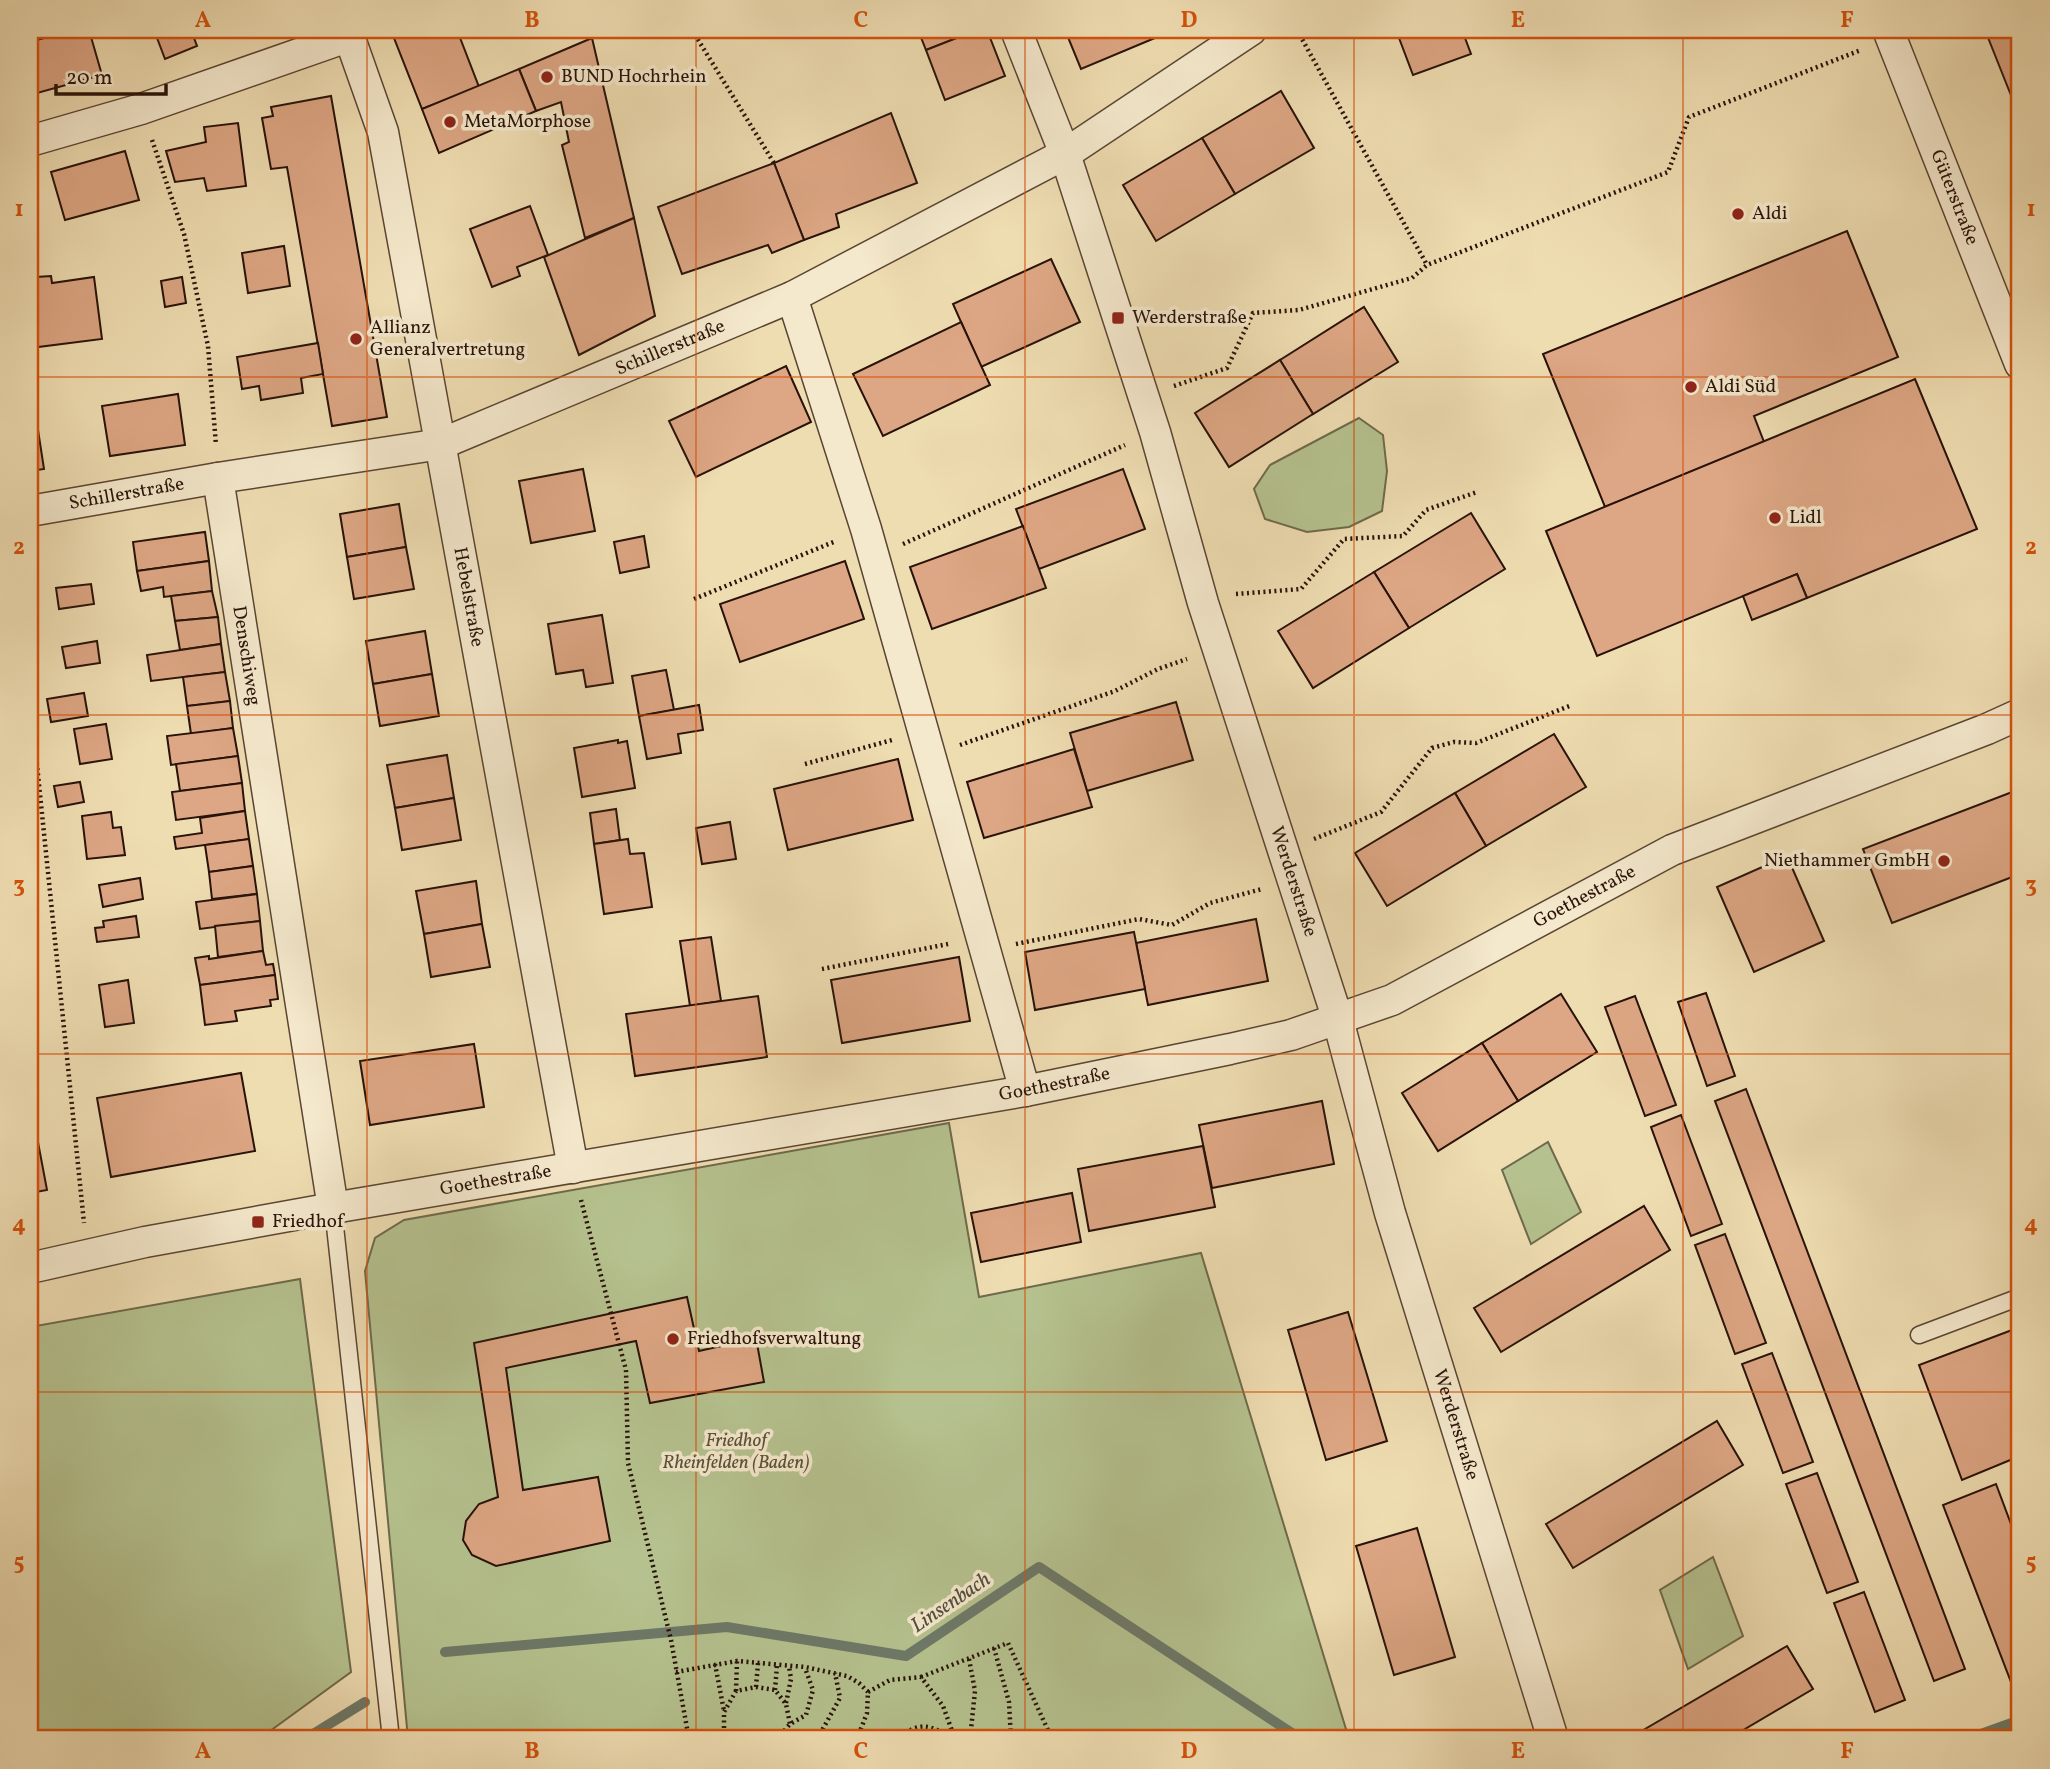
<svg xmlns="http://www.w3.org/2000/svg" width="2050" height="1769" viewBox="0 0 2050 1769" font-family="Vollkorn,serif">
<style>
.green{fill:#b5c28f;stroke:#6e6a4c;stroke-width:2}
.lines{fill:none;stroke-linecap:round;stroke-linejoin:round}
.stream{stroke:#6d7968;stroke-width:10}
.building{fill:#dda684;stroke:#281209;stroke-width:2}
.service-casing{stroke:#5a4533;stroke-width:19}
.minor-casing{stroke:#5a4533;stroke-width:33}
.path{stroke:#281209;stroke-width:4.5;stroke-dasharray:2 3.5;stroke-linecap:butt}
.service{stroke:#f5e9cd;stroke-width:16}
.minor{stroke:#f5e9cd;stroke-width:30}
.grid{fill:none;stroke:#d5520c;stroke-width:2;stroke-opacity:0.55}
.poi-dot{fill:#8f2418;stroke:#f5e9cd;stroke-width:2.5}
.labels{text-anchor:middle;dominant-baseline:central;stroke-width:7;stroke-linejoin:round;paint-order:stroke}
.poi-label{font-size:19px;fill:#281209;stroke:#f5e9cd;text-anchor:start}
.street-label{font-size:19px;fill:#281209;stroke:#f5e9cd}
.park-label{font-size:19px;font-style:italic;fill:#595038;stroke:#f5e9cd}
.water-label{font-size:21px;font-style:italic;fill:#504e40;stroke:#f5e9cd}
.neatline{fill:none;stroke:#d5520c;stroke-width:2.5}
.grid-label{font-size:23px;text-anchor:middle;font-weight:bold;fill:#d5520c}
</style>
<rect width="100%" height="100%" fill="#efddb2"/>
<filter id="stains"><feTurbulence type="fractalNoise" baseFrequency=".00286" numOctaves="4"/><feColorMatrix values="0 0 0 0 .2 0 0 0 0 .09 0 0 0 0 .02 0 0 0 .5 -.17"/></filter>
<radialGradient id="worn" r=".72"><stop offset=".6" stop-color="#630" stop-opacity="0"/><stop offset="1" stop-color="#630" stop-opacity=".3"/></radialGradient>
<g class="green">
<path d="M 1359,418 L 1383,435 L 1387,471 L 1382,511 L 1349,527 L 1307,532 L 1265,519 L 1254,489 L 1270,465 Z"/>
<path d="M 949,1123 L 979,1297 L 1201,1253 L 1349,1739 L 408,1739 L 365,1271 L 375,1238 L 404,1220 Z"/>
<path d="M 1548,1142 L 1581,1212 L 1531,1244 L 1502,1170 Z"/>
<path d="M 300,1279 L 351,1672 L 259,1739 L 30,1739 L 30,1327 Z"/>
<path d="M 1713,1557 L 1743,1636 L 1688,1669 L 1660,1590 Z"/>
</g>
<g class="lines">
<g class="stream">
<path d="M 445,1652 L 727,1627 L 906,1656 L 1039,1567 L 1301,1739"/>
<path d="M 305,1739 L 365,1702"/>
<path d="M 1967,1739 L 2020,1720"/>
</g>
</g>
<g class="building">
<path d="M 72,30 L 89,30 L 102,75 L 30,95 L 30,42 Z"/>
<path d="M 154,30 L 191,30 L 197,46 L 165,59 Z"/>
<path d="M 417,30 L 457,30 L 479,87 L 422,109 L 394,38 Z"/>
<path d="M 918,30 L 977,30 L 926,50 Z"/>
<path d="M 977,30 L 987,30 L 1005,76 L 945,100 L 926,50 Z"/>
<path d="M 1065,30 L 1174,30 L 1081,69 Z"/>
<path d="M 1396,30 L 1462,30 L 1471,54 L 1413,75 Z"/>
<path d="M 1985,30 L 2020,30 L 2020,118 Z"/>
<path d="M 592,38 L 634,218 L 585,238 L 562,145 L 569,142 L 561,102 L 536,111 L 519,69 Z"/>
<path d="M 519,69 L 536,111 L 439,153 L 422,109 Z"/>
<path d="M 1281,91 L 1314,148 L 1235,194 L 1202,138 Z"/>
<path d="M 331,96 L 387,417 L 332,426 L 287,167 L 271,169 L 262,118 L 273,116 L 271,107 Z"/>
<path d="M 891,113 L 917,183 L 836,214 L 839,227 L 804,240 L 774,163 Z"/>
<path d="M 238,123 L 246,186 L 207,191 L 204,178 L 175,182 L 166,151 L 206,142 L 204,127 Z"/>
<path d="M 1202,138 L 1235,194 L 1156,241 L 1123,185 Z"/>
<path d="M 125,151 L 139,200 L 65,220 L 51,172 Z"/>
<path d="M 774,163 L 804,240 L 772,253 L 768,245 L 682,274 L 658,207 Z"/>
<path d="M 530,206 L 548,255 L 517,267 L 520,276 L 492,287 L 470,229 Z"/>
<path d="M 634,218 L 655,316 L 579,355 L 544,257 Z"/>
<path d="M 1847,231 L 1898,357 L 1754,416 L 1764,442 L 1605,507 L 1543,354 Z"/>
<path d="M 284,246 L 290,286 L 248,293 L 242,253 Z"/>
<path d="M 1051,259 L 1080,322 L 981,367 L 953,304 Z"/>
<path d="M 51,276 L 52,283 L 94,277 L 102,339 L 30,348 L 30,287 L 37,286 L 36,277 Z"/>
<path d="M 182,277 L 186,303 L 165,307 L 161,281 Z"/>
<path d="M 1364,307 L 1398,362 L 1313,414 L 1280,360 Z"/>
<path d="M 961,322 L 990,385 L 883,436 L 853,374 Z"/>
<path d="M 318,343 L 323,374 L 301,378 L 303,393 L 261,400 L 259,386 L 242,389 L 237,357 Z"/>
<path d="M 1280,360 L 1313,414 L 1229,467 L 1195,413 Z"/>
<path d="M 786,366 L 811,422 L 696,477 L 669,421 Z"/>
<path d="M 1915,379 L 1977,529 L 1807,598 L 1797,574 L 1597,656 L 1546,531 Z"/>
<path d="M 178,394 L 185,445 L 110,456 L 102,406 Z"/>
<path d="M 36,417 L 44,469 L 30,471 L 30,418 Z"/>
<path d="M 583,469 L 595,531 L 531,543 L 519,481 Z"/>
<path d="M 1123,469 L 1145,529 L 1039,569 L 1016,509 Z"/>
<path d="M 399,504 L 406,547 L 347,557 L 340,514 Z"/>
<path d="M 1471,513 L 1505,569 L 1409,628 L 1374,572 Z"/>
<path d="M 1023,526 L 1046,588 L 932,629 L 910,567 Z"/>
<path d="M 205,532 L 209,561 L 137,571 L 133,542 Z"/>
<path d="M 644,536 L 649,567 L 620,573 L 614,542 Z"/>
<path d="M 406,547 L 414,589 L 354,599 L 347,557 Z"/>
<path d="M 209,561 L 212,591 L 164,597 L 163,587 L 141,591 L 137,571 Z"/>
<path d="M 845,561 L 864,619 L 740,662 L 720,604 Z"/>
<path d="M 1374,572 L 1409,628 L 1313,688 L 1278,631 Z"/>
<path d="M 1797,574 L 1807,598 L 1752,620 L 1743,596 Z"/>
<path d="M 91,584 L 94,604 L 59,609 L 56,588 Z"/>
<path d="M 212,591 L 218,617 L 175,621 L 171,596 Z"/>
<path d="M 602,615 L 613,683 L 586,687 L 583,670 L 556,674 L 548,624 Z"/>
<path d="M 218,617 L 221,644 L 180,650 L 175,621 Z"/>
<path d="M 425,631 L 432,674 L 373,684 L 366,641 Z"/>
<path d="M 97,641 L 100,663 L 66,668 L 62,647 Z"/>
<path d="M 221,644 L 225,672 L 151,681 L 147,655 Z"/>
<path d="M 666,670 L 674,710 L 639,716 L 632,676 Z"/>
<path d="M 225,672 L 230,701 L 187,706 L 183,677 Z"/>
<path d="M 432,674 L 439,716 L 380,726 L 373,684 Z"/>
<path d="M 84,693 L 88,716 L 51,722 L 47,699 Z"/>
<path d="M 230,701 L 233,728 L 191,734 L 187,706 Z"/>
<path d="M 1176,702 L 1193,760 L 1087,791 L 1070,733 Z"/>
<path d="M 699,705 L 703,730 L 678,734 L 681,753 L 647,759 L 639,716 Z"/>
<path d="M 106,724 L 112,759 L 80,764 L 74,729 Z"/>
<path d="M 233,728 L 238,756 L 171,765 L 167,736 Z"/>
<path d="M 1554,734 L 1586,787 L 1486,846 L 1455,793 Z"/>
<path d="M 618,740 L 618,743 L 627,741 L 635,788 L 582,797 L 574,748 Z"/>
<path d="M 2020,747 L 2020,774 L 2011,751 Z"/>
<path d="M 1074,749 L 1092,807 L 984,838 L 967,782 Z"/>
<path d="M 447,755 L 454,798 L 395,808 L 387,765 Z"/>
<path d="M 238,756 L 242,783 L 180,791 L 176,764 Z"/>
<path d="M 898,759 L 913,820 L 788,850 L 774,789 Z"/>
<path d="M 80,782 L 84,802 L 58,807 L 54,786 Z"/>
<path d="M 242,783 L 245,811 L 176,820 L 172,792 Z"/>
<path d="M 2020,789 L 2020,874 L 1892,923 L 1863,849 Z"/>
<path d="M 1455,793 L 1486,846 L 1387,906 L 1355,853 Z"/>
<path d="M 454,798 L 461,840 L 402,850 L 395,808 Z"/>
<path d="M 616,809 L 620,840 L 594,844 L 590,813 Z"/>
<path d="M 245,811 L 249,839 L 176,849 L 174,837 L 202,833 L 200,818 Z"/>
<path d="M 111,812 L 113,828 L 121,827 L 125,855 L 87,859 L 82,816 Z"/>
<path d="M 730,822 L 736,859 L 702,864 L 696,828 Z"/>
<path d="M 249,839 L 253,866 L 209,872 L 205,845 Z"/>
<path d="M 628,839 L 630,854 L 644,853 L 652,907 L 604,914 L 594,844 Z"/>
<path d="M 1787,856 L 1824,941 L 1754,972 L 1717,887 Z"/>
<path d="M 253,866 L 257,894 L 212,899 L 209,872 Z"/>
<path d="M 140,878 L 143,899 L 103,907 L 99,885 Z"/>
<path d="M 476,881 L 482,924 L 424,934 L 416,891 Z"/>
<path d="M 257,894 L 260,921 L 200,929 L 196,902 Z"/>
<path d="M 136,916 L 139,937 L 97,942 L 95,928 L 104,927 L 103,921 Z"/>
<path d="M 1256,919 L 1268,981 L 1148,1005 L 1136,943 Z"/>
<path d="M 260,921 L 263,951 L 218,957 L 215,926 Z"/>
<path d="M 482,924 L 490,967 L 431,977 L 424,934 Z"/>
<path d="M 1134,932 L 1145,989 L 1035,1010 L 1025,952 Z"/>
<path d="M 711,937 L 721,1001 L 690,1006 L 680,941 Z"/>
<path d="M 263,951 L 266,965 L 273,964 L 275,975 L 200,985 L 195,958 L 209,956 L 209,959 Z"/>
<path d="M 959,957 L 970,1021 L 842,1043 L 831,980 Z"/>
<path d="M 275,975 L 278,999 L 270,1000 L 271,1006 L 235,1011 L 237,1021 L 205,1025 L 200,985 Z"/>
<path d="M 128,980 L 134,1023 L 105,1027 L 99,985 Z"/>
<path d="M 1706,993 L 1735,1076 L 1707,1086 L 1678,1002 Z"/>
<path d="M 1561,994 L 1597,1052 L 1518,1101 L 1482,1043 Z"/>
<path d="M 758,996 L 767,1057 L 635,1076 L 626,1014 Z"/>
<path d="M 1635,996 L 1676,1105 L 1645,1116 L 1605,1007 Z"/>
<path d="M 1482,1043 L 1518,1101 L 1438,1151 L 1402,1093 Z"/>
<path d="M 474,1044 L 484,1107 L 370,1125 L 360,1061 Z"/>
<path d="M 241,1073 L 255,1151 L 111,1177 L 97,1098 Z"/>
<path d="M 1746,1089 L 1965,1669 L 1934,1681 L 1715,1101 Z"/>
<path d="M 1322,1101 L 1334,1164 L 1212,1188 L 1199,1125 Z"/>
<path d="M 1681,1115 L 1722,1224 L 1691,1236 L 1651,1127 Z"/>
<path d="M 34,1121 L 47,1190 L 30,1193 L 30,1122 Z"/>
<path d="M 1203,1146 L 1215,1207 L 1089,1231 L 1078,1169 Z"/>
<path d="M 1072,1193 L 1081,1242 L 981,1262 L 971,1213 Z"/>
<path d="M 1644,1206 L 1670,1250 L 1501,1352 L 1474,1308 Z"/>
<path d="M 1725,1234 L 1766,1343 L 1735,1354 L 1695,1245 Z"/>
<path d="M 687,1297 L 699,1351 L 756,1338 L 764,1382 L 650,1403 L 636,1341 L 506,1368 L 523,1490 L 598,1477 L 610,1541 L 496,1566 L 472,1555 L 463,1540 L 466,1521 L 479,1504 L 498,1497 L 474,1343 Z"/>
<path d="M 1348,1312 L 1387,1441 L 1326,1460 L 1288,1330 Z"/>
<path d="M 2020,1327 L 2020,1456 L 1962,1480 L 1919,1365 Z"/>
<path d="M 1772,1353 L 1813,1462 L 1783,1473 L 1742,1364 Z"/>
<path d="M 1717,1421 L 1743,1465 L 1573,1568 L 1546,1524 Z"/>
<path d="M 1817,1473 L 1858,1582 L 1827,1593 L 1786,1484 Z"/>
<path d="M 1996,1484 L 2020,1548 L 2020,1694 L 2016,1695 L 1943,1505 Z"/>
<path d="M 1417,1528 L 1455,1657 L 1394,1675 L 1356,1546 Z"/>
<path d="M 1864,1592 L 1905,1700 L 1875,1712 L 1834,1603 Z"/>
<path d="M 1787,1646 L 1813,1689 L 1728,1739 L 1628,1739 Z"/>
</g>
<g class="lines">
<defs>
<g id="service">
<path d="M 333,1208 L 391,1739"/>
<path d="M 1919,1335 L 2020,1297"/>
</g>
<g id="minor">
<path id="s1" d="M 347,30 L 383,132 L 573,1168"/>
<path id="s2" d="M 1016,30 L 1065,154 L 1155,432 L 1203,603 L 1338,1020 L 1390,1213 L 1553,1739"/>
<path id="s3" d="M 1888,30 L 2020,364"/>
<path d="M 30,141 L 141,109 L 350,36"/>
<path d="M 792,297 L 866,529 L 1025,1091"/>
<path id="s4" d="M 218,478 L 333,1208"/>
<path id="s5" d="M 30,511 L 218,478 L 441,444 L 792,297 L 1065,154 L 1251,30"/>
<path id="s6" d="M 30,1268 L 145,1242 L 333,1208 L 1025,1091 L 1230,1049 L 1291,1035 L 1392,1000 L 1672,850 L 1987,729 L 2020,714"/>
</g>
</defs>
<use href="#service" class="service-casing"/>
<use href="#minor" class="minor-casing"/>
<g class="path">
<path d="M 692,30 L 774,163"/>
<path d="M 1297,30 L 1427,265"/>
<path d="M 152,140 L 184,234 L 208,346 L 216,445"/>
<path d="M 1174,386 L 1227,368 L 1253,313 L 1299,310 L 1412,278 L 1427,265 L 1668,172 L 1689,117 L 1861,50"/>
<path d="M 903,544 L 1125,445"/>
<path d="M 1236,594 L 1301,589 L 1344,539 L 1403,536 L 1426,510 L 1477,492"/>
<path d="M 694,599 L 836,541"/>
<path d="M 30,697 L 84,1223"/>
<path d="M 960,745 L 1115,691 L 1158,669 L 1187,659"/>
<path d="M 805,764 L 892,740"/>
<path d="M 1314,839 L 1381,812 L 1432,748 L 1454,742 L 1476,743 L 1572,705"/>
<path d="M 1016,944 L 1139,919 L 1172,925 L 1210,903 L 1262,889"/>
<path d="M 822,969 L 948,944"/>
<path d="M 581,1200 L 626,1370 L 628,1463 L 671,1640 L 689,1739"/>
<path d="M 994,1648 L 1009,1702 L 1011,1739"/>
<path d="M 969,1659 L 975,1691 L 970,1739"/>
<path d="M 715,1664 L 724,1711"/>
<path d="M 676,1672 L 737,1661 L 805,1667 L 847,1676 L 859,1683 L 868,1692 L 867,1713 L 857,1739"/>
<path d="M 921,1677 L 1008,1643 L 1052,1739"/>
<path d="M 756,1687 L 758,1663"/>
<path d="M 775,1690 L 777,1665"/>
<path d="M 736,1691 L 737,1661"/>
<path d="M 868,1692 L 890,1680 L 921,1677 L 943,1706 L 955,1739"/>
<path d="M 786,1703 L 791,1679 L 789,1666"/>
<path d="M 724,1739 L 724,1712 L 736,1691 L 756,1687 L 775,1690 L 786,1704 L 790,1724"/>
<path d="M 777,1739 L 790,1724 L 806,1715 L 813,1690 L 805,1668"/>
<path d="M 810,1739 L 820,1734 L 840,1698 L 835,1673"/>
<path d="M 896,1739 C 921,1721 928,1724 954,1739"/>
<path d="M 930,1739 L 939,1731"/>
</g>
<use href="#service" class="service"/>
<use href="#minor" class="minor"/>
</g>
<path class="grid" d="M 367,30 L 367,1739M 696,30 L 696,1739M 1025,30 L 1025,1739M 1354,30 L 1354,1739M 1683,30 L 1683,1739M 30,377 L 2020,377M 30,715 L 2020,715M 30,1054 L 2020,1054M 30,1392 L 2020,1392"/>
<g class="poi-dot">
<circle cx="547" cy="77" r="7"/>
<circle cx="450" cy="122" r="7"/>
<circle cx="1738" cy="214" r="7"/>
<rect x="1111" y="311" width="14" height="14" rx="3.5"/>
<circle cx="356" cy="339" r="7"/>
<circle cx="1691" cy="387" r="7"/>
<circle cx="1775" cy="518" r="7"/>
<circle cx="1944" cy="861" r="7"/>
<rect x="251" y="1215" width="14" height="14" rx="3.5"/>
<circle cx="673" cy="1339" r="7"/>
</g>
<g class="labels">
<g class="poi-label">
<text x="561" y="77">BUND Hochrhein</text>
<text x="464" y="122">MetaMorphose</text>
<text x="1752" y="214">Aldi</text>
<text x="1132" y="318">Werderstraße</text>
<text x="370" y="328">Allianz<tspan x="370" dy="22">Generalvertretung</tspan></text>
<text x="1705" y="387">Aldi Süd</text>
<text x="1789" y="518">Lidl</text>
<text x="1930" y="861" text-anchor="end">Niethammer GmbH</text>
<text x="272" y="1222">Friedhof</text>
<text x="687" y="1339">Friedhofsverwaltung</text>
</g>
<g class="street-label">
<text stroke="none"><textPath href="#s3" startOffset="180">Güterstraße</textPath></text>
<text stroke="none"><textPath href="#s5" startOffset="665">Schillerstraße</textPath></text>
<text stroke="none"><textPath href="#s5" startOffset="98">Schillerstraße</textPath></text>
<text stroke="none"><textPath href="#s1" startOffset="581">Hebelstraße</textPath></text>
<text stroke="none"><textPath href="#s4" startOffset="180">Denschiweg</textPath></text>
<text stroke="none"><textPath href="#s2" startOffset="896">Werderstraße</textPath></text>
<text stroke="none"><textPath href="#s6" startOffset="1608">Goethestraße</textPath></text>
<text stroke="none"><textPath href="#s6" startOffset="1041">Goethestraße</textPath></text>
<text stroke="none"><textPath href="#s6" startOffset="474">Goethestraße</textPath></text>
<text stroke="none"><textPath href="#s2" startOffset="1463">Werderstraße</textPath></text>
</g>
<g class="park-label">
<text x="736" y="1441">Friedhof<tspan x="736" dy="22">Rheinfelden (Baden)</tspan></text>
</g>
<g class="water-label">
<text transform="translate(951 1603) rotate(-34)">Linsenbach</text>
</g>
</g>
<rect width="2050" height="1769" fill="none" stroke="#efddb2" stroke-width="77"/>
<path d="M56 84v10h110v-10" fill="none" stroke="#281209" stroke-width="3.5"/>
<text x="66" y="84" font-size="21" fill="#281209" stroke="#f5e9cd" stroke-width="5" paint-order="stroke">20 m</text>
<rect x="38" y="38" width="1973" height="1692" class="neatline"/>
<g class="grid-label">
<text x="203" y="27">A</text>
<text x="532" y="27">B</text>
<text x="861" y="27">C</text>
<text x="1189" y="27">D</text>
<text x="1518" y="27">E</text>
<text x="1847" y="27">F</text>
<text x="19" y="216">1</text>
<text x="2031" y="216">1</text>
<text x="19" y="554">2</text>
<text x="2031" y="554">2</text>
<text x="19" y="892">3</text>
<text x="2031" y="892">3</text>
<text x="19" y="1231">4</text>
<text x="2031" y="1231">4</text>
<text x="19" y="1569">5</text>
<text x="2031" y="1569">5</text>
<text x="203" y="1758">A</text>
<text x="532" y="1758">B</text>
<text x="861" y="1758">C</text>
<text x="1189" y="1758">D</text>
<text x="1518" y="1758">E</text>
<text x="1847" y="1758">F</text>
</g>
<rect width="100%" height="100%" filter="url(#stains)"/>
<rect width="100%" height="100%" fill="url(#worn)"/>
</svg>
